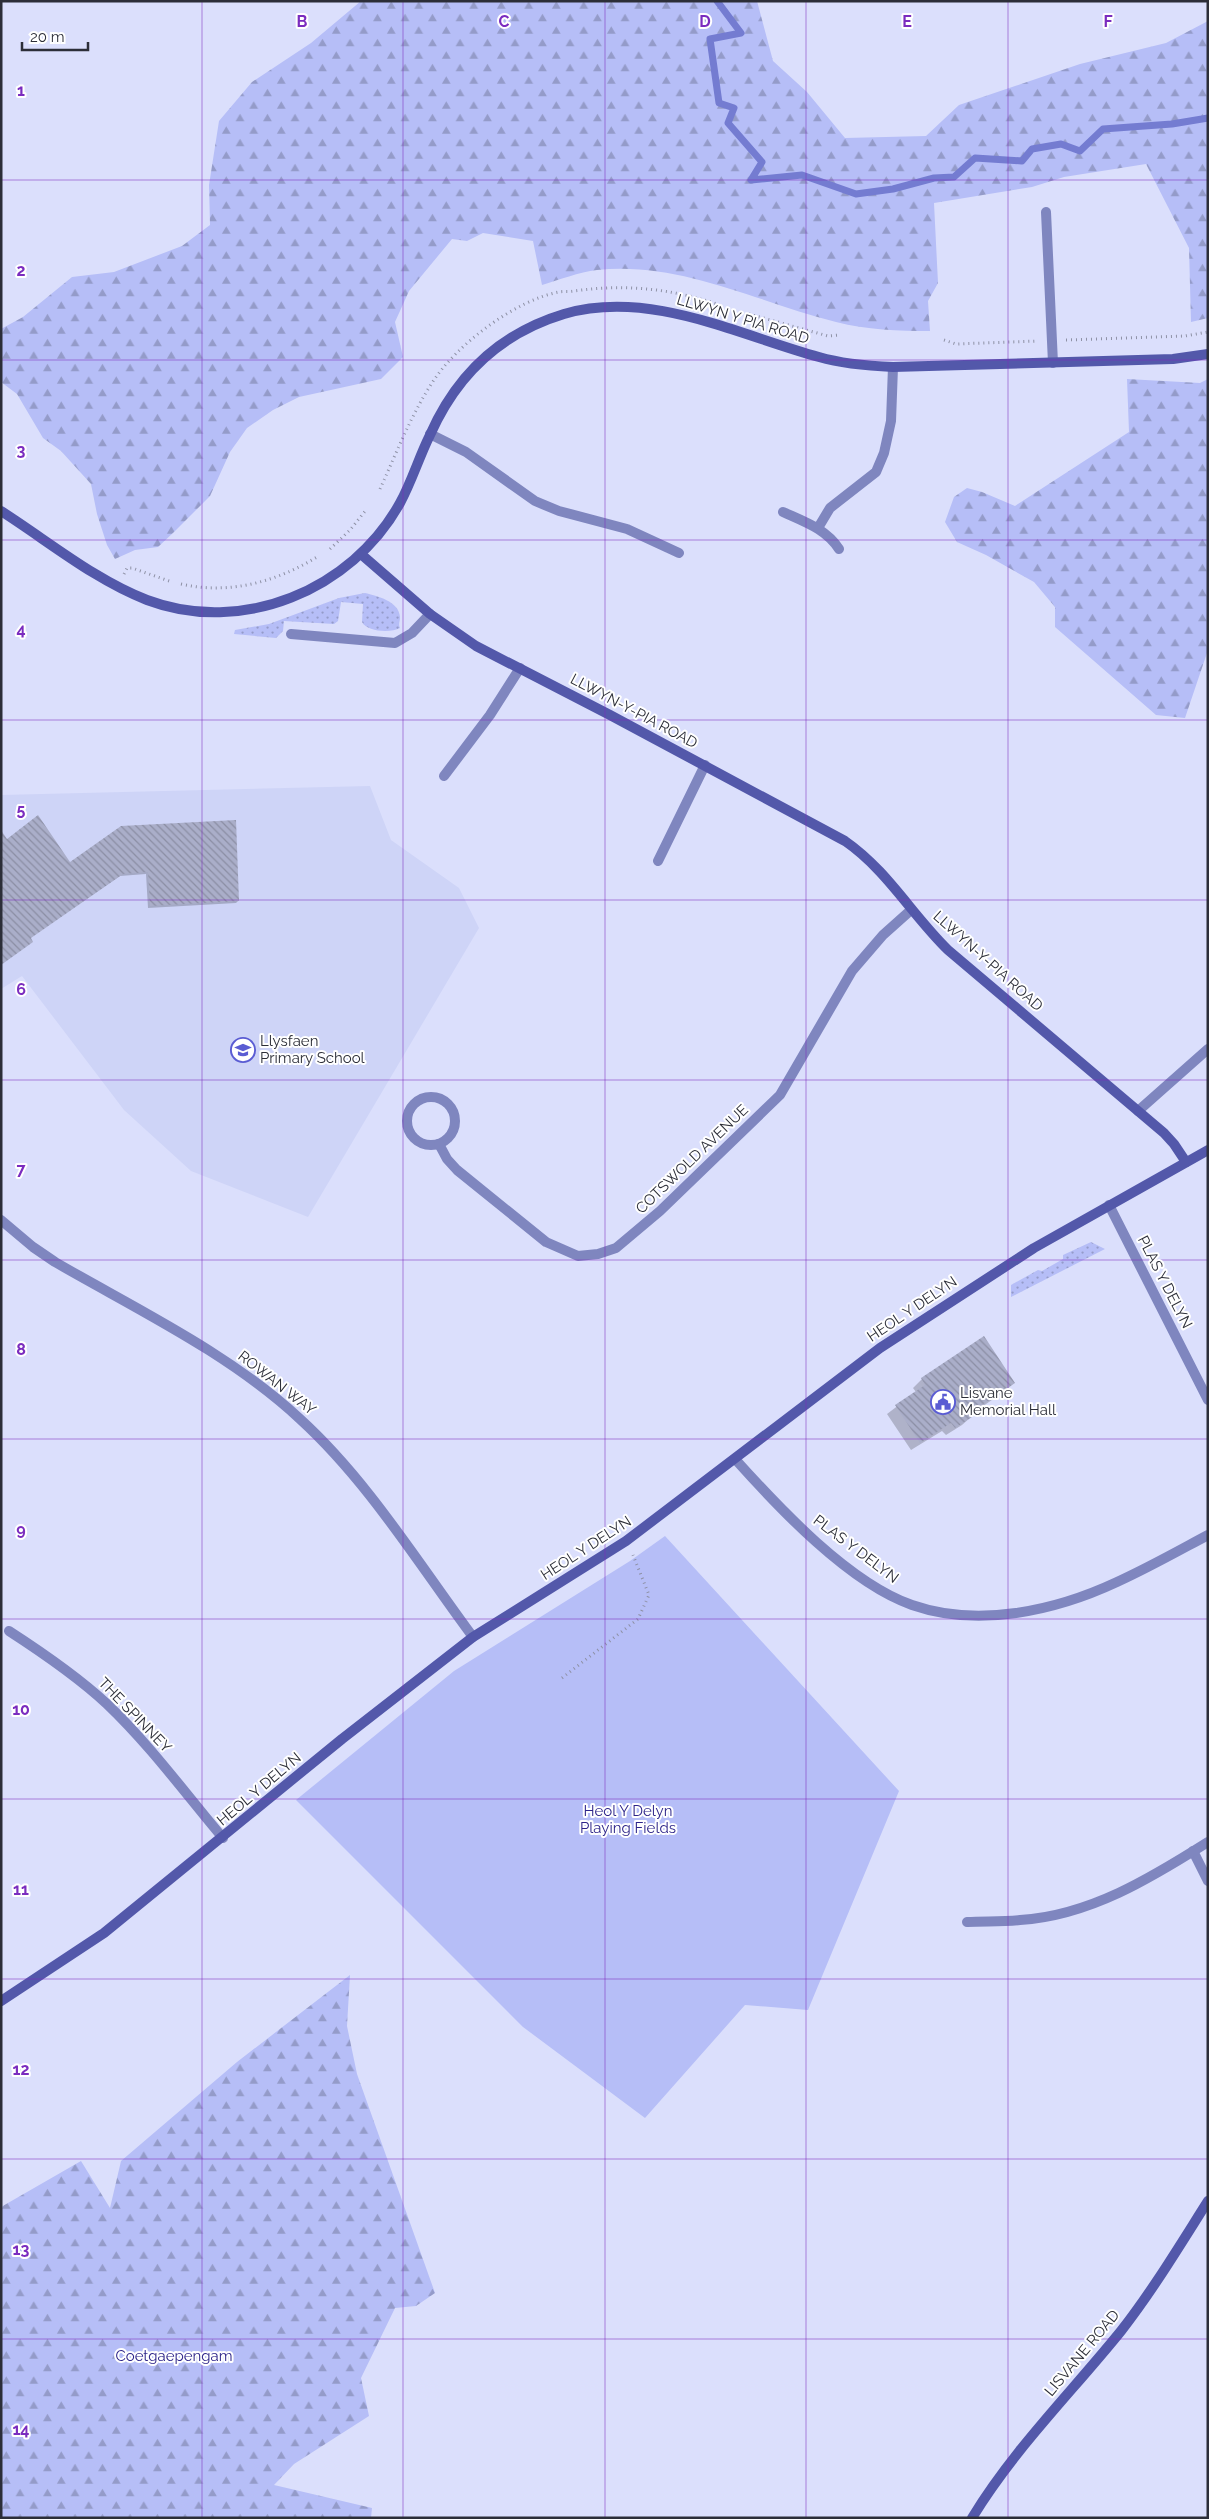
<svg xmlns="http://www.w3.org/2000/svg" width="1209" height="2519" viewBox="0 0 1209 2519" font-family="Raleway,sans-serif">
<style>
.built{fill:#ced4f7}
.grass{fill:url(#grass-dots)}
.forest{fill:url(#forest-firs)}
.green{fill:#b6bef7}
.shadow{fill:#0003}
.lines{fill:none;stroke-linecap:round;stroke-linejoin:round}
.stream{stroke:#747cd1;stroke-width:7}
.building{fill:url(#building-back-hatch)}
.path{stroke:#8e91a5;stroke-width:3;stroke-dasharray:1 4;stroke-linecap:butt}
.lane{stroke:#7f86bf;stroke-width:10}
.street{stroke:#7f86bf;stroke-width:10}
.secondary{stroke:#5358aa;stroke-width:10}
.grid{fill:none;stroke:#7b2cbf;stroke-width:1;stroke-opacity:0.55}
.labels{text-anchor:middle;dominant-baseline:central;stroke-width:4;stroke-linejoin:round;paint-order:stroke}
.street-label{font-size:15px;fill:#2c2e38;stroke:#fff}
.poi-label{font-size:15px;fill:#2c2e38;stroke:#fff;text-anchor:start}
.park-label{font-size:15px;fill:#2d2489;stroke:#fff}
.grid-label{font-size:16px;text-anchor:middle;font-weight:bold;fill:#7b2cbf;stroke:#fff;stroke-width:4;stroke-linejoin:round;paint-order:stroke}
</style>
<defs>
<pattern id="grass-dots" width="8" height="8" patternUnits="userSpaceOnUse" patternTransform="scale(1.25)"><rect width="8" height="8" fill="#b6bef7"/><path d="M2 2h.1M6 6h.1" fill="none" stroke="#949bc9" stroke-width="1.8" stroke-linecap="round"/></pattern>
<pattern id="forest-firs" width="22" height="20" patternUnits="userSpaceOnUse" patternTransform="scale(1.25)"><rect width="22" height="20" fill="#b6bef7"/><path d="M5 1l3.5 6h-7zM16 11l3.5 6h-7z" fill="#949bc9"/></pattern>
<pattern id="building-back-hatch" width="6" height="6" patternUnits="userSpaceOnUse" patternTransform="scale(1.25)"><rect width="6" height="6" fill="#aaaec9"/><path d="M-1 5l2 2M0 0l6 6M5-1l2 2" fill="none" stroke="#8b8ea4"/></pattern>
</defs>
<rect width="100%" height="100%" fill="#dbdffc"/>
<path class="built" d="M 370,786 L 391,840 L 459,888 L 479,928 L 308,1217 L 191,1171 L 124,1110 L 22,976 L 1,989 L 1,795 Z"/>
<g class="grass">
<path d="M 365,593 C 377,596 399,601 400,617 C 400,622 398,624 400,628 C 391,633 367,632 362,622 L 363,604 L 341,602 L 338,621 L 334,624 L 284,621 L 283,631 L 276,638 L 234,634 L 235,630 L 269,624 L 339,598 Z"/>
<path d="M 1091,1242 L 1105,1249 L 1011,1297 L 1011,1285 L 1038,1270 L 1042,1271 L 1063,1259 L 1063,1255 Z"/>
</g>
<g class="forest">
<path d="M 361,1 L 757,1 L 773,61 L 807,92 L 845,138 L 926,136 L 959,105 L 1080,64 L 1166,43 L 1208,21 L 1208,318 L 1191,322 L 1189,248 L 1146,164 L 1064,177 L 1032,187 L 934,203 L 938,283 L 928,301 L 930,331 C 898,331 867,330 836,322 C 757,302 680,261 597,270 C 579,272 559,280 542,285 L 533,241 L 483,233 L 467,241 L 452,239 L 409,291 L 395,322 L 403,357 L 381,379 L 299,397 L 273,410 L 247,428 L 230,452 L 210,496 L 174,532 L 158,547 L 135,550 L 115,559 L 107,545 L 97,514 L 91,484 L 61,451 L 43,438 L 17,394 L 1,382 L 1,329 L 23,317 L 72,277 L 114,272 L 182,246 L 210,225 L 209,185 L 219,121 L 252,82 L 311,43 Z"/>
<path d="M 1127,379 L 1200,383 L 1208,379 L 1208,650 L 1185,718 L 1156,715 L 1055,627 L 1055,607 L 1034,582 L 986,555 L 957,542 L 945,522 L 954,497 L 967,488 L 982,492 L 1015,506 L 1129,432 Z"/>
<path d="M 350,1975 L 347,2026 L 357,2074 L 435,2293 L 416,2306 L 395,2308 L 361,2378 L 369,2416 L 294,2464 L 274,2485 L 372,2508 L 371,2518 L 1,2518 L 1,2207 L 81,2161 L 110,2208 L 121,2161 L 237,2062 Z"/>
</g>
<path class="green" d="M 665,1536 L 899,1791 L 808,2010 L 745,2005 L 645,2118 L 523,2027 L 296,1800 L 454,1671 L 630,1561 Z"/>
<g class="shadow">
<path d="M 122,827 L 238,901 L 236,903 L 148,908 L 146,874 L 120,876 L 29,938 L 7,840 L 70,864 Z"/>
<path d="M 922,1379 L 1014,1383 L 1005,1391 L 970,1415 L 971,1417 L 962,1425 L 946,1435 L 942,1431 L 911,1450 L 887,1414 L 916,1392 L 913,1388 Z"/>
</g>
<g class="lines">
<path class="stream" d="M 717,1 L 741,33 L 710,39 L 719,103 L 734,108 L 728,123 L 762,162 L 751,180 L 802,175 L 856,194 L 893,189 L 934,178 L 954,177 L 975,158 L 1022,161 L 1032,149 L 1061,144 L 1080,151 L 1103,129 L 1172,124 L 1208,118"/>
</g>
<g class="building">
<path d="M 38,815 L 70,862 L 121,826 L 236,820 L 239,901 L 150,906 L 148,872 L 123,874 L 31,938 L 33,942 L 1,965 L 1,830 L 7,839 Z"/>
<path d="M 984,1336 L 1015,1383 L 970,1413 L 972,1417 L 955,1428 L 951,1423 L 920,1443 L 895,1405 L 925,1385 L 921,1378 Z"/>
</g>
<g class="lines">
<g class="path">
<path d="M 749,314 L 828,336 L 839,335"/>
<path d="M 944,340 L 956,344 L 1038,341"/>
<path d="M 1066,340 L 1185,336 L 1208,332"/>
<path d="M 380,489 C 396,454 410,417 432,383 C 455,346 515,300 559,292 C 564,291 569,292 574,291 C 623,284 669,288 717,304"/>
<path d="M 330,549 L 350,530 L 366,510"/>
<path d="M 124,574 L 127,568 L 132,568 L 172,582"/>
<path d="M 181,584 C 229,595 276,582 317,557"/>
<path d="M 562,1678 L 638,1619 L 649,1595 L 633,1555"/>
</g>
<g class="lane">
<path d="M 444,776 L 490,715 L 520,668"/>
<path d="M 658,861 L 705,765"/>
<path d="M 1138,1111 L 1208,1049"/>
</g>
<g class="street">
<path d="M 1046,212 L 1053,363"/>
<path d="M 430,434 L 466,452 L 535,501 L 559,511 L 627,529 L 679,553"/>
<path d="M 783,512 C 805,522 826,529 839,549"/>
<path d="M 818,528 L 830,508 L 876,472 L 884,453 L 891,421 L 893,367"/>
<path d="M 291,634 L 395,643 L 412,633 L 430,614"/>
<circle cx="431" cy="1121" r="24"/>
<path d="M 439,1144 L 447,1159 L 457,1170 L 546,1242 L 578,1256 L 598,1254 L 616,1248 L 660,1211 L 780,1095 L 852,971 L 883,935 L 911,910"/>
<path d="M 1109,1205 L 1208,1400"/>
<path d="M 1,1220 L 33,1247 L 55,1262 C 138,1310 229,1353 300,1419 C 368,1481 418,1563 473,1637"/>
<path d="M 735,1459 C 779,1508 849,1583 912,1605 C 978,1628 1055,1611 1117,1582 C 1148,1568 1178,1551 1208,1535"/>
<path d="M 9,1631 C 43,1653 77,1676 107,1704 C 150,1745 185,1793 223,1838"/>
<path d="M 1193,1851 L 1208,1881"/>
<path d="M 967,1922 C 985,1921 1003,1922 1020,1920 C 1089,1916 1151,1878 1208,1842"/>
</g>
<g class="secondary">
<path d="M 1,511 C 48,541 95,580 147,600 C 242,636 352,590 400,503 C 412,481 419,457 430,435 C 457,374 501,333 564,314 C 650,289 738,335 819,357 C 843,364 868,366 893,367 L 1173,359 L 1208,354"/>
<path d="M 362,555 L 430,614 L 476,646 L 610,715 L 845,841 C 887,870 912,915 948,950 L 1164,1133 L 1174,1144 L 1186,1162"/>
<path d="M 1,2001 L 104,1933 L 342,1739 L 473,1637 L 626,1541 L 880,1348 L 1034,1248 L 1208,1150"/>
<path d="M 972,2518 C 1014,2449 1071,2393 1121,2331 C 1153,2290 1180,2245 1208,2201"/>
</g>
</g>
<path class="grid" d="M 202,1 L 202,2518M 403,1 L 403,2518M 605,1 L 605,2518M 806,1 L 806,2518M 1008,1 L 1008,2518M 1,180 L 1208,180M 1,360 L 1208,360M 1,540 L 1208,540M 1,720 L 1208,720M 1,900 L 1208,900M 1,1080 L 1208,1080M 1,1260 L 1208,1260M 1,1439 L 1208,1439M 1,1619 L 1208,1619M 1,1799 L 1208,1799M 1,1979 L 1208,1979M 1,2159 L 1208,2159M 1,2339 L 1208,2339"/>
<defs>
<symbol id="school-ring" viewBox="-11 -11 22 22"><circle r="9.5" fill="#fff" stroke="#5a5cd3" stroke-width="1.5"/><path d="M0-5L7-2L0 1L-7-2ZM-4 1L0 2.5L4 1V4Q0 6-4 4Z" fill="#5a5cd3"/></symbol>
<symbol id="civic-ring" viewBox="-11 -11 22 22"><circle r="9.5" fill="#fff" stroke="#5a5cd3" stroke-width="1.5"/><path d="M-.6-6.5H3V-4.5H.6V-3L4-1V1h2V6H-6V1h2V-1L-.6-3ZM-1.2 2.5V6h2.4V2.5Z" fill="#5a5cd3"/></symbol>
</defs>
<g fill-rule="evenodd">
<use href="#school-ring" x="229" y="1036" width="28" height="28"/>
<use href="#civic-ring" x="929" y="1388" width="28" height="28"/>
</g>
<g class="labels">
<g class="street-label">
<text transform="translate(743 319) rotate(17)">LLWYN Y PIA ROAD</text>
<text transform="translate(634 711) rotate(28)">LLWYN-Y-PIA ROAD</text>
<text transform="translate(988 961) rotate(42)">LLWYN-Y-PIA ROAD</text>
<text transform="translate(692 1159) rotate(-44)">COTSWOLD AVENUE</text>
<text transform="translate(1165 1282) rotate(63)">PLAS Y DELYN</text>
<text transform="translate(912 1309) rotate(-34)">HEOL Y DELYN</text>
<text transform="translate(277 1383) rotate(38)">ROWAN WAY</text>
<text transform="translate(586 1548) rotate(-33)">HEOL Y DELYN</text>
<text transform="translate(856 1549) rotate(37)">PLAS Y DELYN</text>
<text transform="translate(135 1715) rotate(46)">THE SPINNEY</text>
<text transform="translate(259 1789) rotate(-40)">HEOL Y DELYN</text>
<text transform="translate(1082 2353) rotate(-50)">LISVANE ROAD</text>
</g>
<g class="poi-label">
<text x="260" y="1041">Llysfaen<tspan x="260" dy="17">Primary School</tspan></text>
<text x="960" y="1393">Lisvane<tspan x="960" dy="17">Memorial Hall</tspan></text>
</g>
<g class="park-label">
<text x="628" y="1811">Heol Y Delyn<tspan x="628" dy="17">Playing Fields</tspan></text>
<text x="174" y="2356">Coetgaepengam</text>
</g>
</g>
<g class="grid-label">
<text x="302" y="27">B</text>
<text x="504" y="27">C</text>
<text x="705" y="27">D</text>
<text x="907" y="27">E</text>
<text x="1108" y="27">F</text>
<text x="21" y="96">1</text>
<text x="21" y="276">2</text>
<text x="21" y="456">3</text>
<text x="21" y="635">4</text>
<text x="21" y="815">5</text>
<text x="21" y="995">6</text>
<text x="21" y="1175">7</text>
<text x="21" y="1355">8</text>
<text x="21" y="1535">9</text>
<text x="21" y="1715">10</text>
<text x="21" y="1895">11</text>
<text x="21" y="2075">12</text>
<text x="21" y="2255">13</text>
<text x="21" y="2435">14</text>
</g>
<rect width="1209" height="2519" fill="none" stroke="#2c2e38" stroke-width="5"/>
<path d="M22 42v8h66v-8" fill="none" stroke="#2c2e38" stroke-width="2.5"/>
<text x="30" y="42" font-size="15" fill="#2c2e38" stroke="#ffffff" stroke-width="4" paint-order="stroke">20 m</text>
</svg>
